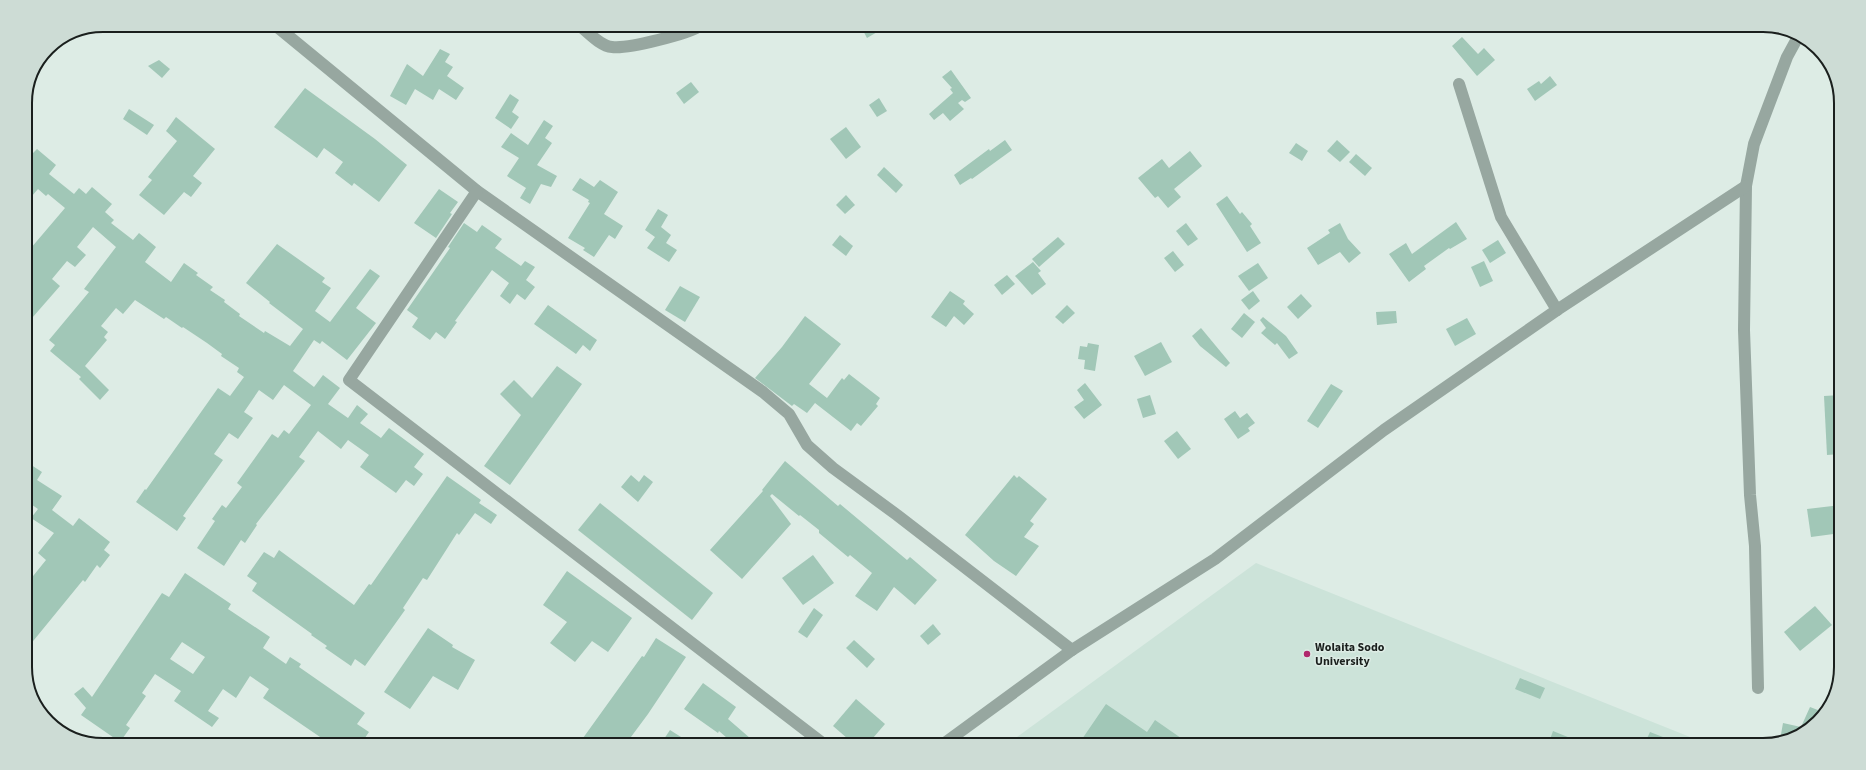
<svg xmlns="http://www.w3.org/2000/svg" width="1866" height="770" viewBox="0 0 1866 770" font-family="'Source Sans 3',sans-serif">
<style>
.built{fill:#cce3d9}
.building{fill:#a1c7b7;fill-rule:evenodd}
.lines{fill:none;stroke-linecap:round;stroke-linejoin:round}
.minor{stroke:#97a7a0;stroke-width:12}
.poi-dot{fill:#b0286c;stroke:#ddece5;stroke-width:1.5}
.labels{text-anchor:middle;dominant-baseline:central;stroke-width:3;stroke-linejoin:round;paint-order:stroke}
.poi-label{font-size:12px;font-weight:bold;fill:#1a1f1d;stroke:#ddece5;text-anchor:start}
.rim{fill:none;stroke:#1a1f1d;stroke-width:2}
</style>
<rect width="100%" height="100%" fill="#ddece5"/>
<path class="built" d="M 1256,563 L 1710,745 L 1006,745 Z"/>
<g class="building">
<path d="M 860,25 L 889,25 L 867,38 Z"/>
<path d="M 1462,37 L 1478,54 L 1484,48 L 1495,60 L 1477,76 L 1452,46 Z"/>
<path d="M 440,49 L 450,54 L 445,62 L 453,67 L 447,76 L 464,88 L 456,100 L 439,89 L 433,100 L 415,89 L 406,105 L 390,96 L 407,64 L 423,76 Z"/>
<path d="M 159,60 L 170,69 L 162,78 L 148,66 Z"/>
<path d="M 951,70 L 971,98 L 965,102 L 962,100 L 958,103 L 964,109 L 950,121 L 943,113 L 934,120 L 929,114 L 953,93 L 950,89 L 952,88 L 942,77 Z"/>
<path d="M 1550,76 L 1557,85 L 1535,101 L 1527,89 L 1539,81 L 1541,84 Z"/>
<path d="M 691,82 L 699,92 L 684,104 L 676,93 Z"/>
<path d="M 305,88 L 375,139 L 407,165 L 379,202 L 354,183 L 352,186 L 335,173 L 343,162 L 324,148 L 317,158 L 274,127 Z"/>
<path d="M 510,94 L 519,100 L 512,112 L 519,117 L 511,129 L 495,118 Z"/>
<path d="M 879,98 L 887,111 L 877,117 L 869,105 Z"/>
<path d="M 129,109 L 154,125 L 147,135 L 123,119 Z"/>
<path d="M 176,117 L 215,149 L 193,176 L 202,183 L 191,197 L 184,192 L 164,215 L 139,195 L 152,180 L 148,177 L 177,141 L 166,131 Z"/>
<path d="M 544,120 L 553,126 L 545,138 L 552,143 L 537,165 L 557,176 L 551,187 L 541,184 L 530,204 L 520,198 L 526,188 L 507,176 L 519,158 L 501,147 L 511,133 L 528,145 Z"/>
<path d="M 846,127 L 861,147 L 846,159 L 830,139 Z"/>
<path d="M 1005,140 L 1012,150 L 972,179 L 971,178 L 960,185 L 954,175 L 989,149 L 990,151 Z"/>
<path d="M 1337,140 L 1350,152 L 1340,162 L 1327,151 Z"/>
<path d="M 1296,143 L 1308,151 L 1302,161 L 1289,153 Z"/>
<path d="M 37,149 L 56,165 L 49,174 L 74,194 L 79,188 L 86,194 L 92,187 L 112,204 L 105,212 L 114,220 L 111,223 L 133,240 L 139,233 L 156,247 L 145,262 L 171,282 L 184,263 L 198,273 L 196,275 L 213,287 L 210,290 L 225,300 L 224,302 L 240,314 L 239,316 L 264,333 L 265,331 L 290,346 L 303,329 L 269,303 L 270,302 L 246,283 L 277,244 L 325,278 L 322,282 L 331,288 L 315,311 L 330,322 L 370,269 L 380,276 L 356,308 L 376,323 L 347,360 L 322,341 L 320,344 L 314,340 L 293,371 L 314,387 L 323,375 L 340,388 L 328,404 L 348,418 L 357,405 L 368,414 L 360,423 L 381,438 L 389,428 L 424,454 L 414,467 L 423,474 L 414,486 L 406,480 L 396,493 L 360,467 L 369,455 L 348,440 L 341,449 L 318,431 L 299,457 L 305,461 L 256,524 L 257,525 L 245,543 L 241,540 L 224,566 L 197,548 L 215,521 L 212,519 L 222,505 L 226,508 L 242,487 L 237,483 L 272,434 L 278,438 L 284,430 L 289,434 L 311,405 L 284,385 L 273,400 L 259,390 L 244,412 L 253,418 L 238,439 L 229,433 L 214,454 L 223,460 L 183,516 L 186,518 L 177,531 L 136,502 L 145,489 L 146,490 L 218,388 L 230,396 L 244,377 L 237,372 L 239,368 L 221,356 L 222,354 L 207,343 L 183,327 L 182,328 L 166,317 L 164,319 L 135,300 L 123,314 L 116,308 L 101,326 L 108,332 L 104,337 L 107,340 L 85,366 L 109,390 L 100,400 L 79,379 L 81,377 L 50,351 L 55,345 L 49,340 L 89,292 L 84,289 L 116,247 L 93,227 L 77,247 L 86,255 L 75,267 L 67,261 L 52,279 L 60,286 L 25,326 L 25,255 L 65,208 L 48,194 L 46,196 L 38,189 L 25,204 L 25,152 L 30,156 Z"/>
<path d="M 1190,151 L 1202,166 L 1174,189 L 1181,197 L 1168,208 L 1158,196 L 1155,198 L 1138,178 L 1162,159 L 1169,168 Z"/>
<path d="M 1356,154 L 1372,168 L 1365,176 L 1349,162 Z"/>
<path d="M 884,167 L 903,185 L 896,193 L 877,175 Z"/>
<path d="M 580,178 L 594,187 L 600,180 L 618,192 L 604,214 L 623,226 L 615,239 L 609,235 L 594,257 L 583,250 L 585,248 L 568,238 L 590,203 L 588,202 L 589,200 L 572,190 Z"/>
<path d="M 439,189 L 458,202 L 450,213 L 452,214 L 436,238 L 414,223 Z"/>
<path d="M 846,195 L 855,205 L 845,214 L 836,205 Z"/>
<path d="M 1227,196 L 1240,214 L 1242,212 L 1252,224 L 1250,226 L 1261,243 L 1247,252 L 1216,204 Z"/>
<path d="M 658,209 L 668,215 L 661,227 L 671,235 L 666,243 L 677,250 L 669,262 L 647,248 L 655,237 L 645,230 Z"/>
<path d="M 1456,222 L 1467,239 L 1450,249 L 1449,248 L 1424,266 L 1426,269 L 1409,282 L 1389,254 L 1406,243 L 1412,254 Z"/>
<path d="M 464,223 L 477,232 L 482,225 L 502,239 L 495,248 L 521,266 L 525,261 L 535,267 L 526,280 L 535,287 L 525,300 L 517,294 L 510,304 L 500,296 L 509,283 L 492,270 L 455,321 L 457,322 L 445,339 L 436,332 L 430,340 L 412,327 L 418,318 L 407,310 L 450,248 L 448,247 Z"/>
<path d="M 1186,223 L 1198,239 L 1188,246 L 1176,231 Z"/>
<path d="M 1340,223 L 1348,239 L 1361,253 L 1349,263 L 1340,252 L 1318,265 L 1307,248 L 1330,233 L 1328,230 Z"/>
<path d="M 840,235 L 853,246 L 846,256 L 832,245 Z"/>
<path d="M 1058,237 L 1065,244 L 1039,267 L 1032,259 Z"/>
<path d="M 1498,240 L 1506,253 L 1490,263 L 1482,250 Z"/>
<path d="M 1173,251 L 1184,265 L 1175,272 L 1164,258 Z"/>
<path d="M 1484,261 L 1493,281 L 1480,287 L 1471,267 Z"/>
<path d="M 1033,262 L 1041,271 L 1038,273 L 1046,284 L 1032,295 L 1015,276 Z"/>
<path d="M 1258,263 L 1268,278 L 1249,291 L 1238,276 Z"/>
<path d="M 1007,275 L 1015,284 L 1002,295 L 994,285 Z"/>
<path d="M 680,286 L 700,297 L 685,322 L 665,310 Z"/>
<path d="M 950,291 L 965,301 L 963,304 L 974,314 L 964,325 L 954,316 L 946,327 L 931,317 Z"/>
<path d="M 1253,291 L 1260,301 L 1249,310 L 1241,300 Z"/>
<path d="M 1301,294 L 1312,306 L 1298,319 L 1287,307 Z"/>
<path d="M 548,305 L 597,340 L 590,351 L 583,345 L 576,354 L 534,324 Z"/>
<path d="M 1067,305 L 1075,313 L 1063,324 L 1055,317 Z"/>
<path d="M 1396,311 L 1397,323 L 1377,325 L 1376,312 Z"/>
<path d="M 1244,313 L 1255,322 L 1242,338 L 1231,329 Z"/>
<path d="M 805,316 L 841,344 L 809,384 L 827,398 L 842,378 L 844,380 L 849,374 L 880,398 L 876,404 L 878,406 L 861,426 L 857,423 L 851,431 L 815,403 L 807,413 L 794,404 L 792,406 L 755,378 L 782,347 Z"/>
<path d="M 1263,317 L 1286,336 L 1298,353 L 1289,359 L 1277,343 L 1275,345 L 1261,333 L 1266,328 L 1260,320 Z"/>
<path d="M 1467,318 L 1476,334 L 1455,346 L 1446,329 Z"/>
<path d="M 1201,328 L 1230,363 L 1226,367 L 1200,346 L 1192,336 Z"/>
<path d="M 1161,342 L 1172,362 L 1145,376 L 1134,356 Z"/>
<path d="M 1088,343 L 1099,345 L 1095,371 L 1084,369 L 1085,360 L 1078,359 L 1080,346 L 1087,347 Z"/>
<path d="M 557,366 L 582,384 L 510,485 L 484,466 L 521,415 L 500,394 L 514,380 L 532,398 Z"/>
<path d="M 1085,383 L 1102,405 L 1084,419 L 1074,407 L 1084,400 L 1077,390 Z"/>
<path d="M 1331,384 L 1343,391 L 1318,428 L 1307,421 Z"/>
<path d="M 1150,395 L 1156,414 L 1143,418 L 1137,399 Z"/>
<path d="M 1841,395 L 1841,454 L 1827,455 L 1824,396 Z"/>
<path d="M 1235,411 L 1240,418 L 1247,413 L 1255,423 L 1248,428 L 1250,431 L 1238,439 L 1224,419 Z"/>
<path d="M 1177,431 L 1191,449 L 1178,459 L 1164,441 Z"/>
<path d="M 25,461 L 42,472 L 37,480 L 62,496 L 52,510 L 73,526 L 79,518 L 110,542 L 104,550 L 110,555 L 100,568 L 97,565 L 85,582 L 83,580 L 25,651 L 25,586 L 46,560 L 38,553 L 54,533 L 31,518 L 38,509 L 25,500 Z"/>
<path d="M 785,461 L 838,506 L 840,504 L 907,560 L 910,557 L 937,580 L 915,605 L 894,587 L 877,611 L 855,596 L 872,573 L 850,555 L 848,557 L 819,533 L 819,530 L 800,515 L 799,516 L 772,494 L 770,496 L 791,524 L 742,579 L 710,550 L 763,491 L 762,490 Z"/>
<path d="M 631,475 L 639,482 L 644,475 L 653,482 L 638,502 L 621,487 Z"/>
<path d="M 1014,475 L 1017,478 L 1019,476 L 1047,499 L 1030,521 L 1034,524 L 1024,537 L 1039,546 L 1016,576 L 994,561 L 965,535 Z"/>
<path d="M 447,476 L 481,500 L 479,503 L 497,515 L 491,524 L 475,513 L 459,535 L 457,533 L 427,580 L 423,578 L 403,608 L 405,610 L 365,666 L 355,659 L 351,666 L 325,648 L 327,646 L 311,635 L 312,634 L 252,591 L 257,583 L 247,576 L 264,552 L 274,558 L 279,550 L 354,605 L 369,584 L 371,585 Z"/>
<path d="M 600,503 L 713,593 L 692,620 L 578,530 Z"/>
<path d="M 1841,505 L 1841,533 L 1811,537 L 1807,509 Z"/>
<path d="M 813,555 L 834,583 L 803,605 L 782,578 Z"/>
<path d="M 567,571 L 632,618 L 608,652 L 592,641 L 575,662 L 550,643 L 567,622 L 543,605 Z"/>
<path d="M 185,573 L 231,604 L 228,609 L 270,637 L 263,648 L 286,664 L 290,657 L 301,664 L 299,667 L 365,713 L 357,724 L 369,732 L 360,745 L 319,745 L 323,739 L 263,698 L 269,689 L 250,676 L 236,698 L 223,689 L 208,711 L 219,718 L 212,727 L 174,701 L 181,691 L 155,674 L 142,693 L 146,696 L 126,725 L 130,728 L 120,742 L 81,715 L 86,708 L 74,694 L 83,687 L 92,697 L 162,593 L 169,597 ZM 182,642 L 205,657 L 193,674 L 170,659 Z"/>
<path d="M 1815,606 L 1832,625 L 1800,651 L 1784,632 Z"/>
<path d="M 814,608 L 823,615 L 807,638 L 798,632 Z"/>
<path d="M 933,624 L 941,634 L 928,645 L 920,636 Z"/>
<path d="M 428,628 L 453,645 L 452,647 L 475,660 L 458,690 L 433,676 L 410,709 L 384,692 Z"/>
<path d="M 656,638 L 686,657 L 648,714 L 625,745 L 578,745 L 642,656 L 644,657 Z"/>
<path d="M 854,640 L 875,659 L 867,668 L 846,648 Z"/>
<path d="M 1520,678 L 1545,688 L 1540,699 L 1515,689 Z"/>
<path d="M 703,683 L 736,707 L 728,719 L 758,745 L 735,745 L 719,731 L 718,733 L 684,709 Z"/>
<path d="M 856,699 L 885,724 L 867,745 L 855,745 L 833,726 Z"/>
<path d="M 1106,704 L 1147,732 L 1155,720 L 1191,745 L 1078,745 Z"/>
<path d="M 1810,707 L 1823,712 L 1807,732 L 1780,740 L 1783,723 L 1801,727 Z"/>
<path d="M 670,730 L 681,737 L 675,745 L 660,745 Z"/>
<path d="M 1553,731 L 1585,744 L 1585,745 L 1548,745 Z"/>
<path d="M 1650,732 L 1681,744 L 1681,745 L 1644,745 Z"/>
</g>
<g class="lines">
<g class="minor">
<path d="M 275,25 L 477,191 L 763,392 L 789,414 L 807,445 L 833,468 L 897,515 L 1072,650"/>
<path d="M 579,25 C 588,32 600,46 612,47 C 629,49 687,34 702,25"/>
<path d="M 1459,84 L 1501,217 L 1557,310"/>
<path d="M 477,191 L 349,380 L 825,745"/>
<path d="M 1758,688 L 1755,546 L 1750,495 L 1744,330 L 1746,186 L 1754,144 L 1787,57 L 1799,35"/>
<path d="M 942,745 L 1072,650 L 1215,559 L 1384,430 L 1557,310 L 1746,186"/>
</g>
</g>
<circle class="poi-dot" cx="1307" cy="654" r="4"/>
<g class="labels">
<g class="poi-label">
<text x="1315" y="647">Wolaita Sodo<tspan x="1315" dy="14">University</tspan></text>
</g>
</g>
<path d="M0 0H1866V770H0ZM103 32H1763A71 71 0 0 1 1834 103V667A71 71 0 0 1 1763 738H103A71 71 0 0 1 32 667V103A71 71 0 0 1 103 32Z" fill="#cddcd5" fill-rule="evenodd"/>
<path class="rim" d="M103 32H1763A71 71 0 0 1 1834 103V667A71 71 0 0 1 1763 738H103A71 71 0 0 1 32 667V103A71 71 0 0 1 103 32Z"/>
</svg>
